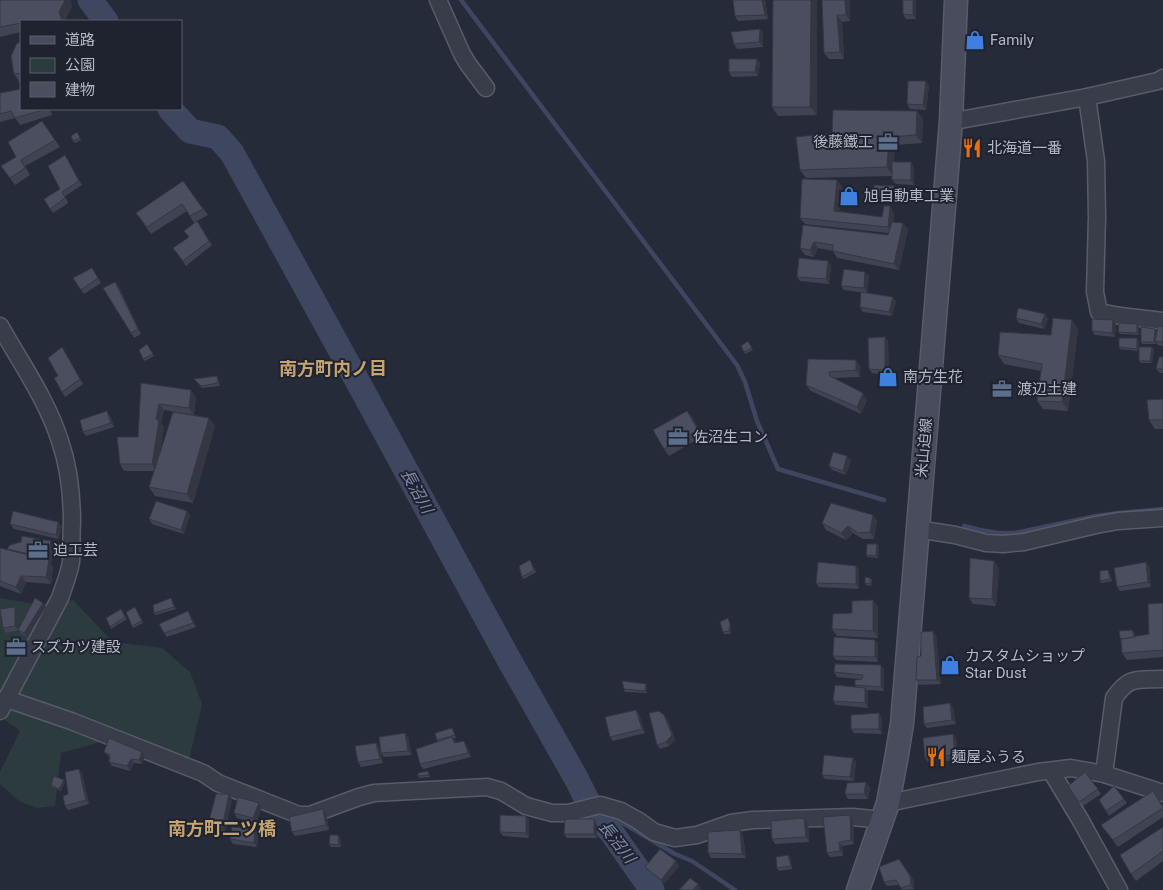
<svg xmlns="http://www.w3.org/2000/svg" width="1163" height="890" viewBox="0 0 1163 890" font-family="Roboto,'Noto Sans JP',sans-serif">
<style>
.green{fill:#2c3b3e}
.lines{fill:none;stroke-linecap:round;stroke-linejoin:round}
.stream{stroke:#3e4660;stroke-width:4.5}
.river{stroke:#3e4660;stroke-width:25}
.minor-casing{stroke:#585b68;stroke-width:19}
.secondary-casing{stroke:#585b68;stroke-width:25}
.minor{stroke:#393d4a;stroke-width:16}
.secondary{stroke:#484c5c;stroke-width:22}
.wall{fill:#404352}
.shaded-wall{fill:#343742}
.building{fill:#4b4e5f;stroke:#343742}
.labels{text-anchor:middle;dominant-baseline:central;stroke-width:4;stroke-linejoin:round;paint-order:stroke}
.poi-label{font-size:15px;fill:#b5b8c5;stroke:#1f222f;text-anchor:start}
.street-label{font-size:15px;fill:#b5b8c5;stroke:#1f222f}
.water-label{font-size:16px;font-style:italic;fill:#818baa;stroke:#1f222f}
.quarter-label{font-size:18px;font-weight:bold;fill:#c6a46f;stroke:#1f222f}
</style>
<rect width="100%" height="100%" fill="#262b39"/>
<path class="green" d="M 0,598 L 42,605 L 73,600 L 113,642 L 162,648 L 190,672 L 202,704 L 189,760 L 123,736 L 61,753 L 55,806 L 37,808 L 19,801 L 0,784 L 0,772 L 20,731 L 0,716 Z"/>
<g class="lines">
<g class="stream">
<path d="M 461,0 L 737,365 L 745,382 L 757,421 L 778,469 L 884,500"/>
<path d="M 964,526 L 980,530 L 998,533 L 1015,533 L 1096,516 L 1119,513 L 1163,509"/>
<path d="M 594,814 L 623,823 L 675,854 L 692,861 L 735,890"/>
</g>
<g class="river">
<path d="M 90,0 L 106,21"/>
<path d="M 170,109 L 190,131 L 218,137 L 232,153 L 365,395 L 508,658 L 576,778 L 594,814 L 612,833 L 652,890"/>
</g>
<defs>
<g id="minor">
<path d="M 438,0 L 462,54 L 468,64 L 486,88"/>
<path d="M 1087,97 L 1096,161 L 1097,217 L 1095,292 L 1099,312 C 1120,317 1142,318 1163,321"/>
<path d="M 951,121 L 960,120 L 1087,97 L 1158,81 L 1163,78"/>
<path d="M 0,326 C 21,363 47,400 60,441 C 69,467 72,496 72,523 C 71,536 72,549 71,562 C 69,574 64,586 60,598 L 0,711"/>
<path d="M 917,529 L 955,535 L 986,543 L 1003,544 L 1024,542 L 1096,525 L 1118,521 L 1163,518"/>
<path d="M 7,699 L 71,721 L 203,773 L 218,783 L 299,815 L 310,815 L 359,797 L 374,793 L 487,787 L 501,791 L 526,806 L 552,813 L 568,813 L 600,805 L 621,811 L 639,821 L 654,832 L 675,838 L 697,835 L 731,823 L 753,820 L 853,817 L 882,820"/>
<path d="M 1051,771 L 1081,821 L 1119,890"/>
<path d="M 1104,774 L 1114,698 C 1130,675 1138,680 1163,679"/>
<path d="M 888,803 L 1038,772 L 1071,768 L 1104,774 L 1163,793"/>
</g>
<path id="secondary" d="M 858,890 L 888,803 L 896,760 L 902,724 L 951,121 L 956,0"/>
</defs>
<use href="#minor" class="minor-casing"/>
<use href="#secondary" class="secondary-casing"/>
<use href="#minor" class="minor"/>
<use href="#secondary" class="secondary"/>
</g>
<g class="wall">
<path d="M 0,0 L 72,6 L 65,20 L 21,21 L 21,32 L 0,37 Z"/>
<path d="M 733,0 L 765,0 L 768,19 L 738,21 L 735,16 Z"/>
<path d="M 773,0 L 817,0 L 817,115 L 778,116 L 772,107 Z"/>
<path d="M 822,0 L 850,0 L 850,21 L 842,22 L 844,59 L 829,59 L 824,53 Z"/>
<path d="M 903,0 L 916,0 L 916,19 L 906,19 L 903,14 Z"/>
<path d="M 760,29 L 763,33 L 763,47 L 737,49 L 734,44 Z"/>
<path d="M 21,43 L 21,83 L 20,83 L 14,74 Z"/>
<path d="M 760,63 L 758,76 L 732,77 L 729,72 Z"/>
<path d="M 929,85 L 926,110 L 910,109 L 907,104 Z"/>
<path d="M 0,93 L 21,109 L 51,109 L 52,115 L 20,125 L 15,118 L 0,122 Z"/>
<path d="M 917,111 L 923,119 L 922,143 L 895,145 L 894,162 L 914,167 L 914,185 L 896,184 L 892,180 L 892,176 L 806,178 L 800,170 L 832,133 Z"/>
<path d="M 42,121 L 60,147 L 25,166 L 30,175 L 15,185 L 1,166 L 16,157 Z"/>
<path d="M 77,132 L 81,140 L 75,143 L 73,141 Z"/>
<path d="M 65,155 L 82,185 L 65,196 L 68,203 L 53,213 L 44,199 L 60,189 Z"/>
<path d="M 837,180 L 842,187 L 839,212 L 882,217 L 890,206 L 894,213 L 893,222 L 908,229 L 899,270 L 837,258 L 833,251 L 818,248 L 814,257 L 805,255 L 800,248 L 803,225 L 888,235 L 888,233 L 805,224 L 800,218 Z"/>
<path d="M 183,181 L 208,215 L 197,221 L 212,245 L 186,266 L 173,248 L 189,237 L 194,223 L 187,211 L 151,234 L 136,213 Z"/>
<path d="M 896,188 L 895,198 L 876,197 L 874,195 Z"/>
<path d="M 828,261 L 831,266 L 829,284 L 800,281 L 797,277 Z"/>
<path d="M 92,268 L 101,283 L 84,294 L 73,278 Z"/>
<path d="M 869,276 L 867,293 L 844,290 L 841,286 Z"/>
<path d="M 115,282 L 119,287 L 141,334 L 134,338 L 131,333 Z"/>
<path d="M 896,301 L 892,316 L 863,312 L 860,307 Z"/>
<path d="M 1045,314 L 1048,319 L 1044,329 L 1019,323 L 1016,318 Z"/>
<path d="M 1113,320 L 1116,324 L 1115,337 L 1095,335 L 1092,331 Z"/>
<path d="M 1139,327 L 1139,335 L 1120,334 L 1118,332 Z"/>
<path d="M 1163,327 L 1163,346 L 1158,345 L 1156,342 L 1156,344 L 1142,344 L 1141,342 L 1155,329 L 1156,331 L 1156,335 Z"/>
<path d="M 1078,329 L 1068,411 L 1043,409 L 1037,401 L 1041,371 L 1004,364 L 998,355 L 1051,335 Z"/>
<path d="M 885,337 L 888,341 L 889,375 L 872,373 L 869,369 Z"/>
<path d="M 1137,338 L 1139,341 L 1138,351 L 1120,349 L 1119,347 Z"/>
<path d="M 748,341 L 753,350 L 745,354 L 744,352 Z"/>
<path d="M 147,344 L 154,356 L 145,361 L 143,359 Z"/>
<path d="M 62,347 L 83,384 L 65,397 L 62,392 L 58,376 Z"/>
<path d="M 1152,347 L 1154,350 L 1152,363 L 1141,363 L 1139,361 Z"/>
<path d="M 1163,357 L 1163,373 L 1160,373 L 1156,369 Z"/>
<path d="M 808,359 L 860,366 L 860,377 L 834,378 L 867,400 L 861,414 L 811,391 L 806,385 Z"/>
<path d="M 218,378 L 220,386 L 202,388 L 194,379 Z"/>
<path d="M 141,383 L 196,397 L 194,415 L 164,410 L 161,423 L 164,427 L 159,456 L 209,418 L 215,426 L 193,503 L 155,496 L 149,487 L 154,471 L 124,471 L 120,464 L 138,437 Z"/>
<path d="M 1163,399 L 1163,429 L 1155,429 L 1149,420 Z"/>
<path d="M 687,411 L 703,436 L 669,456 L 664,449 Z"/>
<path d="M 110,415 L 114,427 L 86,436 L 83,432 Z"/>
<path d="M 851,461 L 846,475 L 832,470 L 829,466 Z"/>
<path d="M 190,515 L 184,534 L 152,524 L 149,519 Z"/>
<path d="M 877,521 L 874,539 L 863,539 L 853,533 L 846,540 L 826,530 L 822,523 Z"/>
<path d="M 10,524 L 62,526 L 59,539 L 14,529 Z"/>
<path d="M 54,546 L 51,563 L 50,562 L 53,567 L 51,584 L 26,582 L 21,594 L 0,586 L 0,548 L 8,550 Z"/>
<path d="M 879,546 L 878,558 L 868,557 L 866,555 Z"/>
<path d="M 530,560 L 536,572 L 524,579 L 522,577 Z"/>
<path d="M 856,566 L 859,570 L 859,589 L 819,587 L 816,583 Z"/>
<path d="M 1149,566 L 1151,587 L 1120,591 L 1117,587 Z"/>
<path d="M 999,568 L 996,606 L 973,604 L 969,598 Z"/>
<path d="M 1108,570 L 1109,572 L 1112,581 L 1102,583 L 1100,581 Z"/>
<path d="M 870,578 L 872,580 L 871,586 L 866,585 L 865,583 Z"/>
<path d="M 171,598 L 176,609 L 156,615 L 154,613 Z"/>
<path d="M 873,600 L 878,607 L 878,638 L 837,636 L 832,629 Z"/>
<path d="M 43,603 L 46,607 L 27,637 L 21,634 L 18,630 L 6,633 L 3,628 L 18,612 L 18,629 Z"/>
<path d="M 1163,603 L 1163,657 L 1127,660 L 1122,653 L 1122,643 L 1121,642 L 1132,630 L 1134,632 L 1135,636 L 1149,634 Z"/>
<path d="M 135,607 L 143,623 L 133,628 L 132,626 Z"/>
<path d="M 121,609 L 127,619 L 111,629 L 110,627 Z"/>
<path d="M 191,616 L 196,627 L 167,637 L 164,633 Z"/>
<path d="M 729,621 L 731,626 L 731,634 L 724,634 L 723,632 Z"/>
<path d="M 936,635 L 941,684 L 919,685 L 916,680 Z"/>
<path d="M 875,640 L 878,644 L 878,662 L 836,660 L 833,656 Z"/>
<path d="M 884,669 L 884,691 L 867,690 L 868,692 L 868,708 L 836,705 L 833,701 L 857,687 L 855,685 L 860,679 L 837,677 L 834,672 Z"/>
<path d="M 647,686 L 647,693 L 625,692 L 624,689 Z"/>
<path d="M 953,707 L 956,724 L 927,728 L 924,724 Z"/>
<path d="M 636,710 L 639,714 L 645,733 L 613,741 L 610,737 Z"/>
<path d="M 882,718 L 882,734 L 854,733 L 851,729 Z"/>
<path d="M 668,720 L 675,740 L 669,746 L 660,749 L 657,745 Z"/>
<path d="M 452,728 L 456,738 L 453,738 L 456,743 L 464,741 L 467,746 L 471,757 L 423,769 L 420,764 L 439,742 L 437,740 Z"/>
<path d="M 953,734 L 956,738 L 958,760 L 928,762 L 925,758 Z"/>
<path d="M 408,737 L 412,755 L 384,757 L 381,753 Z"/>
<path d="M 376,743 L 379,747 L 383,763 L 361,767 L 358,762 Z"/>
<path d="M 104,752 L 145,756 L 142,764 L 134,763 L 130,771 L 112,766 L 109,762 L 110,757 L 108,756 Z"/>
<path d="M 853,758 L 856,762 L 854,781 L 825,779 L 822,775 Z"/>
<path d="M 79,769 L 82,773 L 89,804 L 68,810 L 65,806 L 68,794 Z"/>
<path d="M 1085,772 L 1101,794 L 1083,806 L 1068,786 Z"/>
<path d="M 429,773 L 430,777 L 419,778 L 418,776 Z"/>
<path d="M 65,782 L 61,791 L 52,787 L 51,785 Z"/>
<path d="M 870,787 L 868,799 L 848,799 L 845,794 Z"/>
<path d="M 1153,791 L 1163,806 L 1163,817 L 1118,847 L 1101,825 Z"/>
<path d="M 232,799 L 225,833 L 211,830 L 208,825 Z"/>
<path d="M 1124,799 L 1127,803 L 1109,816 L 1099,800 Z"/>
<path d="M 262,807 L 256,823 L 237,818 L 234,813 Z"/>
<path d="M 326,813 L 329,830 L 295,836 L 292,832 Z"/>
<path d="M 594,819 L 597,824 L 597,838 L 567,838 L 564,834 Z"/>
<path d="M 853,819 L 854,844 L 842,846 L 843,856 L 830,857 L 827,853 Z"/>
<path d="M 529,820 L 529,838 L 503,836 L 500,832 Z"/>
<path d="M 808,822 L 809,842 L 775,844 L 772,839 Z"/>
<path d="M 1163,827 L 1163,861 L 1136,881 L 1131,874 Z"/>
<path d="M 255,829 L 258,834 L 257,847 L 233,844 L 230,839 Z"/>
<path d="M 743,835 L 746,858 L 711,858 L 708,853 Z"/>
<path d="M 340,837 L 341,847 L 331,847 L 329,844 Z"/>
<path d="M 788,855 L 790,857 L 792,869 L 779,871 L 777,868 Z"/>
<path d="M 679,866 L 664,884 L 648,871 L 645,867 Z"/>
<path d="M 879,867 L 914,880 L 914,889 L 902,890 L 899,885 L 887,886 L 884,882 Z"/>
</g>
<g class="shaded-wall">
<path d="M 65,0 L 71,0 L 72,6 L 65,20 L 65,21 L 62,21 L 59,12 Z"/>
<path d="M 762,0 L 765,0 L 768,19 L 765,15 Z"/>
<path d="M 811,0 L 817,0 L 817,115 L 810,107 Z"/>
<path d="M 845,0 L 850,0 L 850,21 L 846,15 Z"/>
<path d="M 913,0 L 916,0 L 916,19 L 913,15 Z"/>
<path d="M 837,15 L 842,22 L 844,59 L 840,52 Z"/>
<path d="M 760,29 L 763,33 L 763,47 L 759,42 Z"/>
<path d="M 757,59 L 760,63 L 758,76 L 755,72 Z"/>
<path d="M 926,81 L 929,85 L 926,110 L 923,105 Z"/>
<path d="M 48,109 L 51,109 L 52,115 Z"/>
<path d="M 917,111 L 923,119 L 922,143 L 916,135 Z"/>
<path d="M 889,137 L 895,145 L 893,176 L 887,167 Z"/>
<path d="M 65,155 L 68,160 L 82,185 L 79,181 Z"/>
<path d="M 911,162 L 914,167 L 914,185 L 911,180 Z"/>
<path d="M 837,180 L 842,187 L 839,218 L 834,211 Z"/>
<path d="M 894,186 L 896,188 L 895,198 L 894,196 Z"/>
<path d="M 890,206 L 894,213 L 892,234 L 888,227 Z"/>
<path d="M 903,223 L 908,229 L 899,270 L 894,264 Z"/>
<path d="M 814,242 L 818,248 L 814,257 L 810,250 Z"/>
<path d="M 828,261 L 831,266 L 829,284 L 826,279 Z"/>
<path d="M 865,272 L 869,276 L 867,293 L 864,288 Z"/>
<path d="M 115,282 L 119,287 L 141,334 L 138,329 Z"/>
<path d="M 893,297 L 896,301 L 892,316 L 889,312 Z"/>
<path d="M 1045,314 L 1048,319 L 1044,329 L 1041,324 Z"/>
<path d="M 1072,320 L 1078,329 L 1068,411 L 1062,402 Z"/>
<path d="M 1113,320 L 1116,324 L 1115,337 L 1112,333 Z"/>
<path d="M 1137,324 L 1139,327 L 1139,335 L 1137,333 Z"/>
<path d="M 1155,329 L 1156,331 L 1156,341 L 1155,341 L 1156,344 L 1154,342 Z"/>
<path d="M 885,337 L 888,341 L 889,375 L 885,370 Z"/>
<path d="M 1137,338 L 1139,341 L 1138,351 L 1137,349 Z"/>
<path d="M 1152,347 L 1154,350 L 1152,363 L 1150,361 Z"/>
<path d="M 856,360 L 860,366 L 860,377 L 856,370 Z"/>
<path d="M 191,390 L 196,397 L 194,415 L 189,408 Z"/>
<path d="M 863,393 L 867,400 L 861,414 L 857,407 Z"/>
<path d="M 159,404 L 164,410 L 161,423 L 164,427 L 156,471 L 152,464 L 156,419 Z"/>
<path d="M 107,411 L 110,415 L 114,427 L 111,423 Z"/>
<path d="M 687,411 L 692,417 L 703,436 L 698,430 Z"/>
<path d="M 209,418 L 215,426 L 193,503 L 187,494 Z"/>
<path d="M 847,456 L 851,461 L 846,475 L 843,471 Z"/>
<path d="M 187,511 L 190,515 L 184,534 L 181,530 Z"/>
<path d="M 873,515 L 877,521 L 874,539 L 870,532 Z"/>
<path d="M 58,522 L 62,526 L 59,539 L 56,535 Z"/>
<path d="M 848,526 L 853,533 L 846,540 L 841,533 Z"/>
<path d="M 51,541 L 54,546 L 51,563 L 48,558 Z"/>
<path d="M 877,544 L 879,546 L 878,558 L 876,556 Z"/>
<path d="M 49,560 L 53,567 L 51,584 L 46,577 Z"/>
<path d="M 994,561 L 999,568 L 996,606 L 992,599 Z"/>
<path d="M 1146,562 L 1149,566 L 1151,587 L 1148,582 Z"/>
<path d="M 856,566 L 859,570 L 859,589 L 856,584 Z"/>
<path d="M 21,576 L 26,582 L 21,594 L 16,587 Z"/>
<path d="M 873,600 L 878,607 L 878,638 L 873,631 Z"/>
<path d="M 43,603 L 46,607 L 27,637 L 24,633 Z"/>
<path d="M 15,607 L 18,612 L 18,630 L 15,626 Z"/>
<path d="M 188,611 L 191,616 L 196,627 L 193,623 Z"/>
<path d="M 728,618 L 731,626 L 731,634 L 729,631 Z"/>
<path d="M 933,631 L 936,635 L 941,684 L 937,680 Z"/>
<path d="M 875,640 L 878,644 L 878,662 L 875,657 Z"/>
<path d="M 881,665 L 884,669 L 884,691 L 881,687 Z"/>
<path d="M 646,684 L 647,686 L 647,693 L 645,691 Z"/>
<path d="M 865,688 L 868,692 L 868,708 L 865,703 Z"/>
<path d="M 950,703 L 953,707 L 956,724 L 952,720 Z"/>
<path d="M 636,710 L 639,714 L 645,733 L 642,729 Z"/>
<path d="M 879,713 L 882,718 L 882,734 L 879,729 Z"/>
<path d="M 664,715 L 668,720 L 675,740 L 669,746 L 666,742 Z"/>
<path d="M 405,733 L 408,737 L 412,755 L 408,751 Z"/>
<path d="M 953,734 L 956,738 L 958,760 L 955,755 Z"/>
<path d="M 464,741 L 467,746 L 471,757 L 468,753 Z"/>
<path d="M 376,743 L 379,747 L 383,763 L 380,759 Z"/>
<path d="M 142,752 L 145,756 L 142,764 L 139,760 Z"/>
<path d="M 853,758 L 856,762 L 854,781 L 850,777 Z"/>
<path d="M 131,759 L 134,763 L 130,771 L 127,766 Z"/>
<path d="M 79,769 L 82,773 L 89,804 L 86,800 Z"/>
<path d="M 64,780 L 65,782 L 61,791 L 59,789 Z"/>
<path d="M 866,782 L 870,787 L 868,799 L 864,794 Z"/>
<path d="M 229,794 L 232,799 L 225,833 L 222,828 Z"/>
<path d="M 259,803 L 262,807 L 256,823 L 253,818 Z"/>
<path d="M 323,809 L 326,813 L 329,830 L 326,825 Z"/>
<path d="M 850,815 L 853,819 L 854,844 L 851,840 Z"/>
<path d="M 526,816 L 529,820 L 529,838 L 526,833 Z"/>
<path d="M 804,818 L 808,822 L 809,842 L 806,837 Z"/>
<path d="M 594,819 L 597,824 L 597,838 L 594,834 Z"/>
<path d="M 255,829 L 258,834 L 257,847 L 254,843 Z"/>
<path d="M 740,830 L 743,835 L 746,858 L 742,854 Z"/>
<path d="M 338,835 L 340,837 L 341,847 L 339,845 Z"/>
<path d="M 839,842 L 842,846 L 843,856 L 840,851 Z"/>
<path d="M 788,855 L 790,857 L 792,869 L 791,866 Z"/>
<path d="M 899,859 L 914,880 L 914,889 L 911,885 Z"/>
<path d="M 676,861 L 679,866 L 664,884 L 661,880 Z"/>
<path d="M 698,884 L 701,888 L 700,890 L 693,890 Z"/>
</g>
<g class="building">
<path d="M 0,0 L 65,0 L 59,12 L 62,21 L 21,21 L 21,23 L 0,27 Z"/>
<path d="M 733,0 L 762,0 L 765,15 L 735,16 Z"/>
<path d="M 773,0 L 811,0 L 810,107 L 772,107 Z"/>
<path d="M 822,0 L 845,0 L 846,15 L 837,15 L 840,52 L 824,53 Z"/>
<path d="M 903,0 L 913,0 L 913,15 L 903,14 Z"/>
<path d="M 760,29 L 759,42 L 734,44 L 731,32 Z"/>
<path d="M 17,43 L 21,43 L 21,73 L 14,74 L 11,56 Z"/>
<path d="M 729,59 L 757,59 L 755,72 L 729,72 Z"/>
<path d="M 908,81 L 926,81 L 923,105 L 907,104 Z"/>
<path d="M 21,89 L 21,109 L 46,109 L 15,118 L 11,111 L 0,114 L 0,93 Z"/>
<path d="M 833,110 L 917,111 L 916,135 L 889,137 L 887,167 L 800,170 L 796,137 L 832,133 Z"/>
<path d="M 42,121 L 55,140 L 21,160 L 25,168 L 10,178 L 1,166 L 16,157 L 8,142 Z"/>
<path d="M 77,132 L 80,138 L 73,141 L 71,136 Z"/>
<path d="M 65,155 L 79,181 L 62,192 L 65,198 L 50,209 L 44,199 L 60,189 L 48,166 Z"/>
<rect x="892" y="162" width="19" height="18"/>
<path d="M 802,179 L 837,180 L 834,211 L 882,217 L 884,206 L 890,206 L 888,227 L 800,218 Z"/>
<path d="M 183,181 L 203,209 L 190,216 L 182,204 L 147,227 L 136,213 Z"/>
<path d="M 874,185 L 894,186 L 894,196 L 874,195 Z"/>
<path d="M 197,221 L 209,241 L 183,261 L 173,248 L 189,237 L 184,231 Z"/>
<path d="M 892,222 L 903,223 L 894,264 L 833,251 L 833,245 L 814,242 L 810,250 L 800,248 L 803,225 L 888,235 Z"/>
<path d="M 799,258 L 828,261 L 826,279 L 797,277 Z"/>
<path d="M 92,268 L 98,278 L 81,290 L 73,278 Z"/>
<path d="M 844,269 L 865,272 L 864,288 L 841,286 Z"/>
<path d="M 115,282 L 138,329 L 131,333 L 103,288 Z"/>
<path d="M 861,292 L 893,297 L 889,312 L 860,307 Z"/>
<path d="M 1018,308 L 1045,314 L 1041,324 L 1016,318 Z"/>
<path d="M 1053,318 L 1072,320 L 1062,402 L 1037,401 L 1042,364 L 998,355 L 1000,332 L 1051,335 Z"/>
<path d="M 1092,319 L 1113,320 L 1112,333 L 1092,331 Z"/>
<path d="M 1119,323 L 1137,324 L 1137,333 L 1118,332 Z"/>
<path d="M 1158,326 L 1163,327 L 1163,342 L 1155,341 Z"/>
<path d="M 1141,327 L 1155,329 L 1154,342 L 1141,342 Z"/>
<path d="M 885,337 L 885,370 L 869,369 L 868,338 Z"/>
<path d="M 1119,338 L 1137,338 L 1137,349 L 1119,347 Z"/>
<path d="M 748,341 L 752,348 L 744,352 L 741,346 Z"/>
<path d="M 147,344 L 153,354 L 143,359 L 139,350 Z"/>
<path d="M 62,347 L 80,379 L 62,392 L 54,378 L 58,376 L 48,358 Z"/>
<path d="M 1139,347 L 1152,347 L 1150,361 L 1139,361 Z"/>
<path d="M 1159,357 L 1163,357 L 1163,369 L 1156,369 Z"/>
<path d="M 808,359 L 856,360 L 856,370 L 829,372 L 830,376 L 863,393 L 857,407 L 806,385 Z"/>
<path d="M 217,376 L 218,383 L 201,386 L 194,379 Z"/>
<path d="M 141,383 L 191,390 L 189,408 L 159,404 L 156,419 L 159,421 L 152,464 L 120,464 L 117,437 L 138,437 Z"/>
<path d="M 1163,399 L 1163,420 L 1149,420 L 1147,400 Z"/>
<path d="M 107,411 L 111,423 L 83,432 L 80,420 Z"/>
<path d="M 687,411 L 698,430 L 664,449 L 653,430 Z"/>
<path d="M 173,412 L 209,418 L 187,494 L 149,487 Z"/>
<path d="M 833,452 L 847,456 L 843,471 L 829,466 Z"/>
<path d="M 156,501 L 187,511 L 181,530 L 149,519 Z"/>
<path d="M 831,503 L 873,515 L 870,532 L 858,533 L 848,526 L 841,533 L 822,523 Z"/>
<path d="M 13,511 L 58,522 L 56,535 L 10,524 Z"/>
<path d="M 22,536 L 51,541 L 48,558 L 7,549 L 10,545 L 21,542 Z"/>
<path d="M 867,544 L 877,544 L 876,556 L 866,555 Z"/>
<path d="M 0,548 L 49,560 L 46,577 L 21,576 L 16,587 L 0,581 Z"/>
<path d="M 970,558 L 994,561 L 992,599 L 969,598 Z"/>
<path d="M 530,560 L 534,570 L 522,577 L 519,566 Z"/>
<path d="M 818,562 L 856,566 L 856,584 L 816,583 Z"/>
<path d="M 1146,562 L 1148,582 L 1117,587 L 1114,568 Z"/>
<path d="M 1108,570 L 1110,579 L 1100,581 L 1100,571 Z"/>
<path d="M 865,577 L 870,578 L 870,584 L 865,583 Z"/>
<path d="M 35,598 L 43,603 L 24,633 L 18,630 Z"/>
<path d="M 171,598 L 174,607 L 154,613 L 153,605 Z"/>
<path d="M 873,600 L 873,631 L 832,629 L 833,614 L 852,613 L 852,601 Z"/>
<path d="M 1163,603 L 1163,650 L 1122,653 L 1121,639 L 1149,634 L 1148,604 Z"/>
<path d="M 15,607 L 15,626 L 3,628 L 0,609 Z"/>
<path d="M 135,607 L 142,621 L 132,626 L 126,612 Z"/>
<path d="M 121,609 L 125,617 L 110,627 L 106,618 Z"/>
<path d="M 188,611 L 193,623 L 164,633 L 159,624 Z"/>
<path d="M 728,618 L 730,624 L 729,631 L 723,632 L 720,622 Z"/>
<path d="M 1132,630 L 1134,637 L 1121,639 L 1122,641 L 1121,642 L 1119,631 Z"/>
<path d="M 933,631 L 937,680 L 916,680 L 917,657 L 921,656 L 921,632 Z"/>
<path d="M 834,637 L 875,640 L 875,657 L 833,656 Z"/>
<path d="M 835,664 L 881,665 L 881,687 L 855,685 L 855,680 L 862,679 L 863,675 L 834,672 Z"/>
<path d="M 622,681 L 646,684 L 645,691 L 624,689 Z"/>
<path d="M 835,685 L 865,688 L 865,703 L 833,701 Z"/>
<path d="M 950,703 L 952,720 L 924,724 L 923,707 Z"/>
<path d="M 636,710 L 642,729 L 610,737 L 605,717 Z"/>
<path d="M 659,711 L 664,715 L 672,735 L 666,742 L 657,745 L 649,713 Z"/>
<path d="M 879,713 L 879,729 L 851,729 L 851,715 Z"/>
<path d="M 452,728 L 455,735 L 437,740 L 435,733 Z"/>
<path d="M 405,733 L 408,751 L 381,753 L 379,737 Z"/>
<path d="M 953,734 L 955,755 L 925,758 L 923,738 Z"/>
<path d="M 452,737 L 454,743 L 464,741 L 468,753 L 420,764 L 416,749 Z"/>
<path d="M 109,738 L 142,752 L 139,760 L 131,759 L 127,766 L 109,762 L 110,755 L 104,752 Z"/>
<path d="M 376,743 L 380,759 L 358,762 L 355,746 Z"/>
<path d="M 824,755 L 853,758 L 850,777 L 822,775 Z"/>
<path d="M 79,769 L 86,800 L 65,806 L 63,796 L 68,794 L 65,772 Z"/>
<path d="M 428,771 L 429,775 L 418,776 L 418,773 Z"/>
<path d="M 1085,772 L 1098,789 L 1079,802 L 1068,786 Z"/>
<path d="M 54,776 L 64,780 L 59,789 L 51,785 Z"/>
<path d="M 866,782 L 864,794 L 845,794 L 847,783 Z"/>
<path d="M 1114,786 L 1124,799 L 1106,811 L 1099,800 Z"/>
<path d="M 1153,791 L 1163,808 L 1113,840 L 1101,825 Z"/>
<path d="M 216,794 L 229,794 L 222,828 L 208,825 Z"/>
<path d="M 238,797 L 259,803 L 253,818 L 234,813 Z"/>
<path d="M 323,809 L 326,825 L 292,832 L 289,817 Z"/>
<path d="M 500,815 L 526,816 L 526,833 L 500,832 Z"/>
<path d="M 850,815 L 851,840 L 839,842 L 840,851 L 827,853 L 823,817 Z"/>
<path d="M 804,818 L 806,837 L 772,839 L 771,821 Z"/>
<path d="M 565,819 L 594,819 L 594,834 L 564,834 Z"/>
<path d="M 232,827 L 255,829 L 254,843 L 230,839 Z"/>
<path d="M 1163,827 L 1163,851 L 1131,874 L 1120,855 Z"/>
<path d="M 740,830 L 742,854 L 708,853 L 708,832 Z"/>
<path d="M 330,835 L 338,835 L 339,845 L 329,844 Z"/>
<path d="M 660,849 L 676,861 L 661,880 L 645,867 Z"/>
<path d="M 788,855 L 791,866 L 777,868 L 776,857 Z"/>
<path d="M 899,859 L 910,876 L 911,885 L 901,888 L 896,880 L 884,882 L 879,867 Z"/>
<path d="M 690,878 L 698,884 L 693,890 L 679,890 Z"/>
</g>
<defs>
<symbol id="shop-bare" viewBox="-9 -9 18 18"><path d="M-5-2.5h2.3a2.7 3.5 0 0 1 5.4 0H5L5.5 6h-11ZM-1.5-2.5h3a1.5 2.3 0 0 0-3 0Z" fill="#3f7fe0" stroke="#1f222f" stroke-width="2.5" paint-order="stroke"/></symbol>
<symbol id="office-bare" viewBox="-9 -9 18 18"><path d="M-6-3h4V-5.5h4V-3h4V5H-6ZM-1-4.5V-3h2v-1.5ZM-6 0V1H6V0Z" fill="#5c6f8a" stroke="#1f222f" stroke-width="2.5" paint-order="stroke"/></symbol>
<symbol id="restaurant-bare" viewBox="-9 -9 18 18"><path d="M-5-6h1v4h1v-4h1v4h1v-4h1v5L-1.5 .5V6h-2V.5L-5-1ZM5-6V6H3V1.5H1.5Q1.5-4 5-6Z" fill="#e8710a" stroke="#1f222f" stroke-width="2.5" paint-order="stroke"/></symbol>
</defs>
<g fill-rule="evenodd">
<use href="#shop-bare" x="961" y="26" width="28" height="28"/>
<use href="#office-bare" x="874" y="128" width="28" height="28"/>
<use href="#restaurant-bare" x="958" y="134" width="28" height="28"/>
<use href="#shop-bare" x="835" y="182" width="28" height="28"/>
<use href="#shop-bare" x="874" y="363" width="28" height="28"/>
<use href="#office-bare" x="988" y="375" width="28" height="28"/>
<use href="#office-bare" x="664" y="423" width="28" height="28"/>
<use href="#office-bare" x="24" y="536" width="28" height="28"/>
<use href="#office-bare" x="2" y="633" width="28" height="28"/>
<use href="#shop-bare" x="936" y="651" width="28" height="28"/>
<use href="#restaurant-bare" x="922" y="743" width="28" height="28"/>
</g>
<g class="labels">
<g class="poi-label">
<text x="990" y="40">Family</text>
<text x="873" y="142" text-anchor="end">後藤鐵工</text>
<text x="987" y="148">北海道一番</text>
<text x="864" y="196">旭自動車工業</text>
<text x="903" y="377">南方生花</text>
<text x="1017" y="389">渡辺土建</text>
<text x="693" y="437">佐沼生コン</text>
<text x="53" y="550">迫工芸</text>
<text x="31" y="647">スズカツ建設</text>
<text x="965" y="656">カスタムショップ<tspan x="965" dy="17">Star Dust</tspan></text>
<text x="951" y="757">麺屋ふうる</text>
</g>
<g class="street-label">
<text transform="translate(924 448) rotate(-85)">米山迫線</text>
</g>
<g class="water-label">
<text transform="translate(417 491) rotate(61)">長沼川</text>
<text transform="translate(617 842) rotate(52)">長沼川</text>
</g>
<g class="quarter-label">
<text x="333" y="368">南方町内ノ目</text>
<text x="222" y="828">南方町二ツ橋</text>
</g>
</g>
<rect x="20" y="20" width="162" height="90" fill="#1f222f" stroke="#5b5e6b"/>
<rect x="30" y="36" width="25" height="8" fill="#484c5c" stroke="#5b5e6b"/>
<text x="65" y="45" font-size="15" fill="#b5b8c5">道路</text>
<rect x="30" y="58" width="25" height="15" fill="#2c3b3e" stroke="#5b5e6b"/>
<text x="65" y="70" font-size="15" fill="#b5b8c5">公園</text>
<rect x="30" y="82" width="25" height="15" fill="#4b4e5f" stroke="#5b5e6b"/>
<text x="65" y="95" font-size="15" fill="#b5b8c5">建物</text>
</svg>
